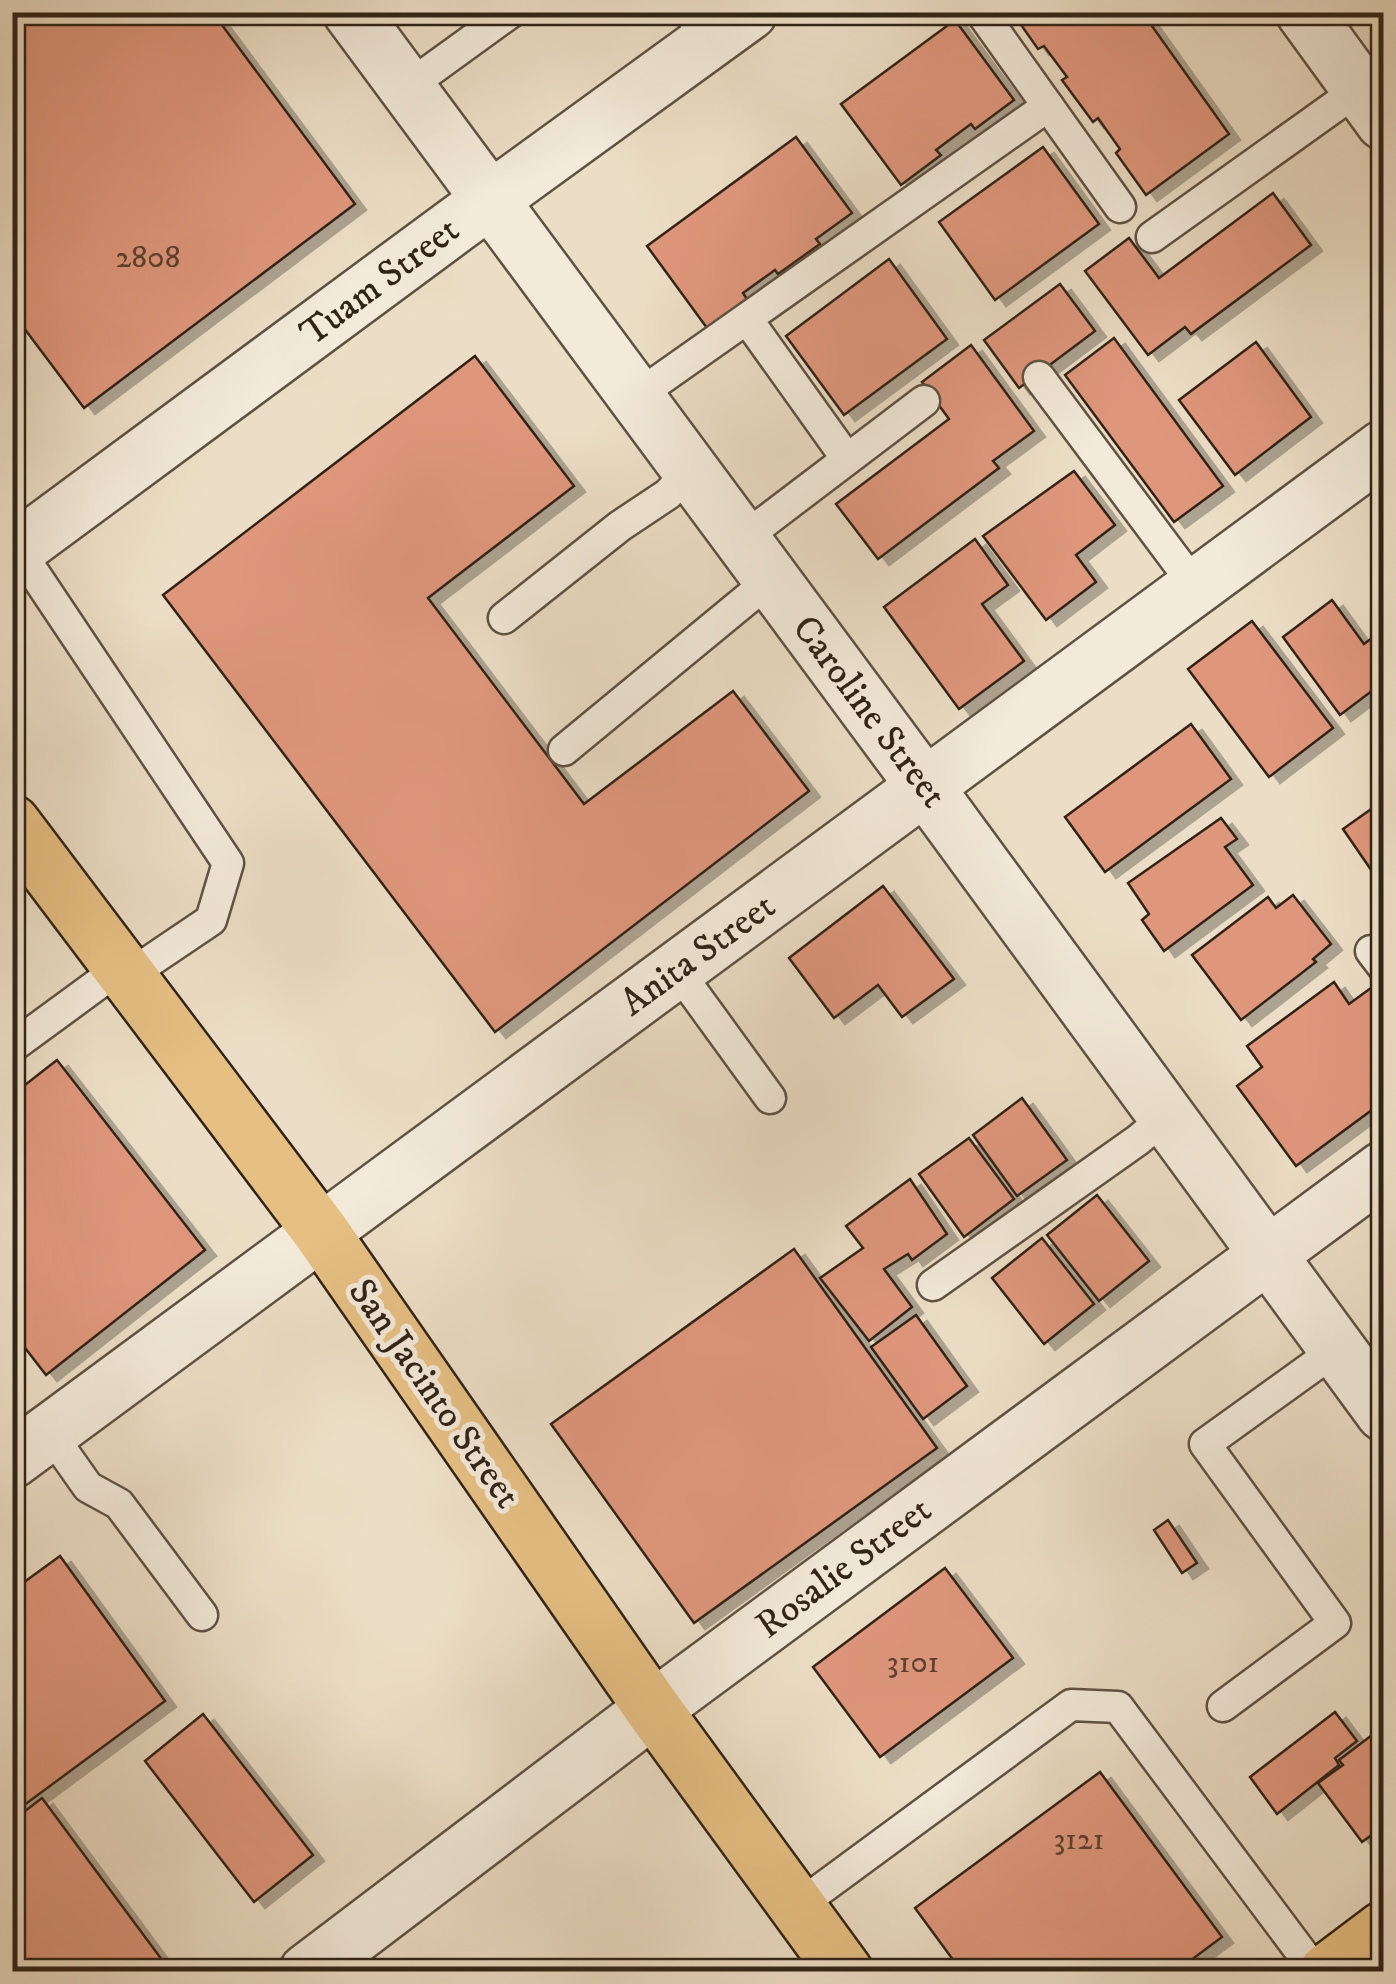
<svg xmlns="http://www.w3.org/2000/svg" width="1396" height="1984" viewBox="0 0 1396 1984" font-family="'IM FELL DW Pica',serif">
<style>
.building{fill:#df977b;stroke:#302417;stroke-width:2.5;filter:url(#shadow)}
.lines{fill:none;stroke-linecap:round;stroke-linejoin:round}
.service-casing{stroke:#5f5243;stroke-width:35}
.minor-casing{stroke:#5f5243;stroke-width:60}
.tertiary-casing{stroke:#5f5243;stroke-width:60}
.primary-casing{stroke:#302417;stroke-width:60}
.service{stroke:#f3eada;stroke-width:30}
.minor{stroke:#f3eada;stroke-width:55}
.tertiary{stroke:#f3eada;stroke-width:55}
.primary{stroke:#e6bf83;stroke-width:55}
.labels{text-anchor:middle;dominant-baseline:central;stroke-width:10;stroke-linejoin:round;paint-order:stroke}
.number-label{font-size:32px;fill:#5c4130}
.street-label{font-size:38px;fill:#302417;stroke:#f3eada}
</style>
<defs>
<filter id="shadow"><feDropShadow dx="11" dy="6" stdDeviation="0" flood-color="#0004"/></filter>
</defs>
<rect width="100%" height="100%" fill="#ecdec6"/>
<filter id="stains"><feTurbulence type="fractalNoise" baseFrequency=".002" numOctaves="4"/><feColorMatrix values="0 0 0 0 .2 0 0 0 0 .09 0 0 0 0 .02 0 0 0 .5 -.17"/></filter>
<radialGradient id="worn" r=".72"><stop offset=".6" stop-color="#630" stop-opacity="0"/><stop offset="1" stop-color="#630" stop-opacity=".3"/></radialGradient>
<g class="building">
<path d="M 12,12 L 222,12 L 216,17 L 355,204 L 84,408 L 12,312 Z"/>
<path d="M 1012,12 L 1142,12 L 1229,134 L 1146,195 L 1116,153 L 1120,149 L 1098,118 L 1093,122 L 1062,80 L 1067,77 L 1044,46 L 1038,49 Z"/>
<path d="M 955,20 L 1014,100 L 975,129 L 971,124 L 936,150 L 941,155 L 901,185 L 841,104 Z"/>
<path d="M 796,137 L 852,213 L 816,239 L 820,244 L 778,274 L 775,270 L 743,293 L 747,299 L 707,328 L 647,246 Z"/>
<path d="M 1043,147 L 1099,224 L 995,300 L 939,222 Z"/>
<path d="M 1273,193 L 1311,245 L 1191,334 L 1185,327 L 1148,355 L 1085,271 L 1129,238 L 1159,278 Z"/>
<path d="M 889,259 L 947,339 L 844,415 L 786,336 Z"/>
<path d="M 1060,284 L 1095,331 L 1019,388 L 984,340 Z"/>
<path d="M 1114,338 L 1223,486 L 1174,522 L 1065,375 Z"/>
<path d="M 1256,342 L 1311,417 L 1235,475 L 1179,400 Z"/>
<path d="M 971,345 L 1034,431 L 993,461 L 999,468 L 878,559 L 836,504 L 949,419 L 922,382 Z"/>
<path d="M 475,356 L 574,486 L 428,598 L 584,804 L 733,691 L 809,791 L 495,1032 L 163,595 Z"/>
<path d="M 1074,471 L 1115,525 L 1076,555 L 1096,582 L 1046,620 L 983,536 Z"/>
<path d="M 975,539 L 1008,585 L 982,604 L 1024,661 L 959,709 L 884,607 Z"/>
<path d="M 1332,600 L 1364,644 L 1384,629 L 1384,688 L 1381,684 L 1340,715 L 1283,637 Z"/>
<path d="M 1252,621 L 1333,728 L 1269,777 L 1188,669 Z"/>
<path d="M 1191,724 L 1231,779 L 1105,872 L 1065,817 Z"/>
<path d="M 1384,800 L 1384,876 L 1378,880 L 1343,829 Z"/>
<path d="M 1221,818 L 1237,839 L 1225,847 L 1253,885 L 1164,951 L 1142,920 L 1149,914 L 1128,883 Z"/>
<path d="M 883,886 L 954,979 L 902,1017 L 878,985 L 834,1018 L 789,958 Z"/>
<path d="M 1293,895 L 1331,944 L 1313,959 L 1316,962 L 1241,1020 L 1192,955 L 1268,897 L 1276,908 Z"/>
<path d="M 1334,982 L 1349,1004 L 1371,988 L 1384,1005 L 1384,1101 L 1296,1166 L 1237,1086 L 1262,1067 L 1247,1046 Z"/>
<path d="M 57,1060 L 205,1250 L 46,1375 L 12,1331 L 12,1095 Z"/>
<path d="M 1022,1098 L 1067,1160 L 1017,1196 L 973,1135 Z"/>
<path d="M 969,1138 L 1014,1199 L 964,1237 L 919,1174 Z"/>
<path d="M 910,1179 L 947,1234 L 912,1260 L 908,1254 L 884,1269 L 912,1307 L 869,1341 L 820,1278 L 863,1248 L 846,1226 Z"/>
<path d="M 1097,1195 L 1149,1261 L 1099,1301 L 1047,1235 Z"/>
<path d="M 1042,1238 L 1094,1304 L 1044,1344 L 992,1278 Z"/>
<path d="M 794,1249 L 937,1448 L 694,1623 L 551,1424 Z"/>
<path d="M 916,1315 L 967,1386 L 923,1419 L 871,1347 Z"/>
<path d="M 1168,1520 L 1197,1563 L 1182,1573 L 1154,1530 Z"/>
<path d="M 60,1556 L 165,1701 L 12,1814 L 12,1591 Z"/>
<path d="M 945,1568 L 1013,1658 L 880,1757 L 813,1667 Z"/>
<path d="M 1335,1712 L 1357,1741 L 1335,1758 L 1339,1765 L 1277,1814 L 1250,1777 Z"/>
<path d="M 203,1714 L 313,1855 L 254,1902 L 145,1761 Z"/>
<path d="M 1384,1726 L 1384,1826 L 1362,1842 L 1318,1783 L 1343,1765 L 1339,1760 Z"/>
<path d="M 1100,1772 L 1222,1937 L 1175,1972 L 962,1972 L 915,1908 Z"/>
<path d="M 42,1798 L 171,1972 L 12,1972 L 12,1821 Z"/>
</g>
<g class="lines">
<defs>
<g id="service">
<path d="M 689,12 L 710,41"/>
<path d="M 981,12 L 1120,207"/>
<path d="M 406,88 L 511,12"/>
<path d="M 1152,237 L 1359,89"/>
<path d="M 747,319 L 847,459"/>
<path d="M 1039,377 L 1196,587"/>
<path d="M 634,398 L 1048,106"/>
<path d="M 741,540 L 924,401"/>
<path d="M 18,549 L 228,863 L 211,920 L 128,976"/>
<path d="M 504,618 L 620,526 L 668,494 L 690,470"/>
<path d="M 564,750 L 770,580"/>
<path d="M 1371,951 L 1384,968"/>
<path d="M 677,970 L 770,1098"/>
<path d="M 12,1047 L 121,967"/>
<path d="M 933,1285 L 1138,1140 L 1167,1116"/>
<path d="M 50,1433 L 88,1487 L 119,1504 L 202,1615"/>
<path d="M 1223,1706 L 1335,1623 L 1205,1444 L 1337,1349"/>
<path d="M 798,1906 L 1071,1705 L 1118,1707 L 1316,1972"/>
</g>
<g id="minor">
<path d="M 12,553 L 457,224 L 749,12"/>
<path d="M 12,1460 L 1384,448"/>
<path d="M 307,1972 L 653,1709 L 1384,1169"/>
</g>
<g id="tertiary">
<path d="M 351,12 L 926,788 L 1384,1413"/>
<path d="M 1304,12 L 1384,122"/>
</g>
<g id="primary">
<path d="M 12,823 L 321,1232 L 653,1709 L 845,1972"/>
<path d="M 1327,1972 L 1384,1929"/>
</g>
</defs>
<use href="#service" class="service-casing"/>
<use href="#minor" class="minor-casing"/>
<use href="#tertiary" class="tertiary-casing"/>
<use href="#primary" class="primary-casing"/>
<use href="#service" class="service"/>
<use href="#minor" class="minor"/>
<use href="#tertiary" class="tertiary"/>
<use href="#primary" class="primary"/>
</g>
<g class="labels">
<g class="number-label">
<text x="148" y="258">2808</text>
<text x="913" y="1663">3101</text>
<text x="1079" y="1840">3121</text>
</g>
<g class="street-label">
<text transform="translate(380 282) rotate(-37)">Tuam Street</text>
<text transform="translate(869 712) rotate(53)">Caroline Street</text>
<text transform="translate(698 955) rotate(-36)">Anita Street</text>
<text transform="translate(434 1394) rotate(55)">San Jacinto Street</text>
<text transform="translate(844 1568) rotate(-37)">Rosalie Street</text>
</g>
</g>
<rect width="1396" height="1984" fill="none" stroke="#ecdec6" stroke-width="50"/>
<rect x="15" y="15" width="1366" height="1954" fill="none" stroke="#302417" stroke-width="5"/>
<rect x="25" y="25" width="1346" height="1934" fill="none" stroke="#302417" stroke-width="2.5"/>
<rect width="100%" height="100%" filter="url(#stains)"/>
<rect width="100%" height="100%" fill="url(#worn)"/>
</svg>
